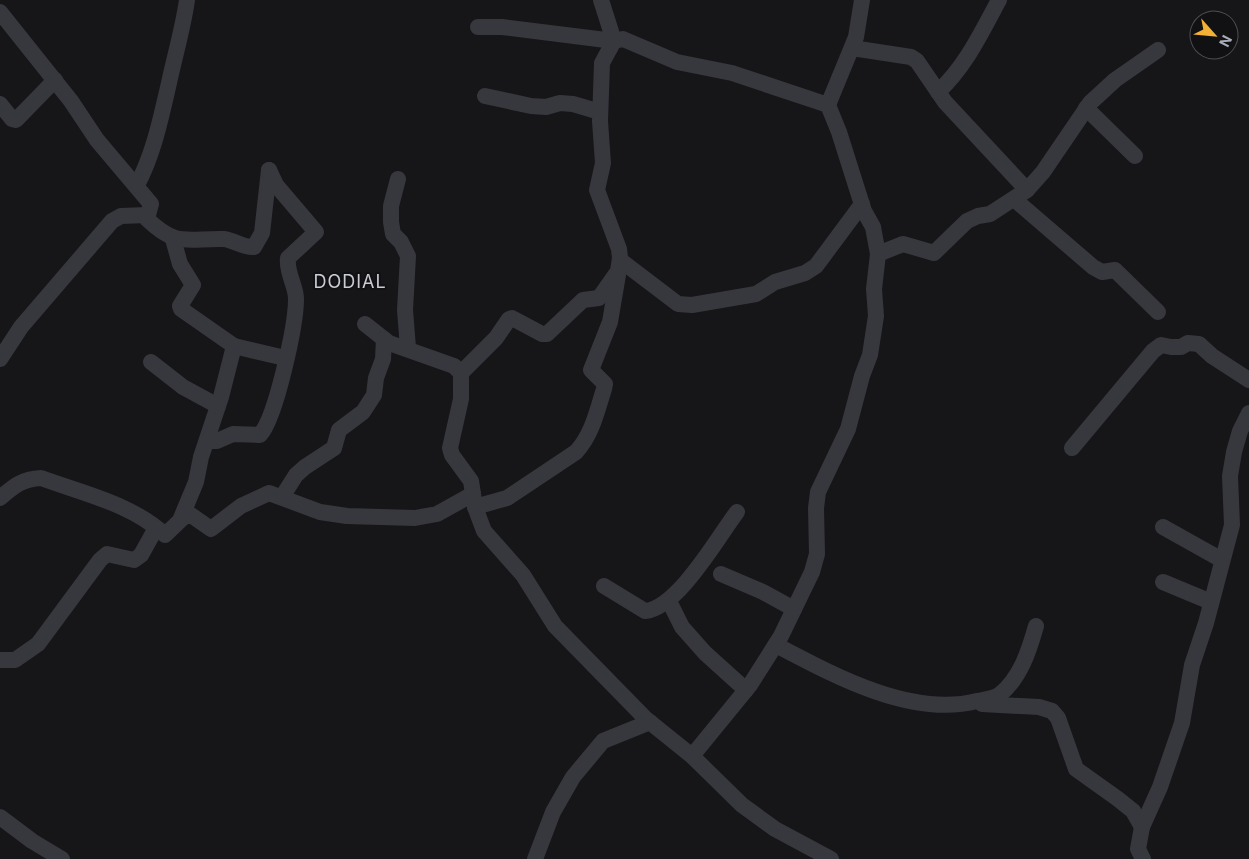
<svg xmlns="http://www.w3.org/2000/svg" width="1249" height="859" viewBox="0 0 1249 859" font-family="Inter,sans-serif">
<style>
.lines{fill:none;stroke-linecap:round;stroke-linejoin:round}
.minor{stroke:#37383d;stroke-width:16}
.labels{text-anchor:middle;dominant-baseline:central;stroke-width:4;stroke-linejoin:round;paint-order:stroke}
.quarter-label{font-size:18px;letter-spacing:1px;fill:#c9ccd4;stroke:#111113}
</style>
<rect width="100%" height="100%" fill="#161618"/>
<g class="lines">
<g class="minor">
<path d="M 0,12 L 71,101 L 97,140 L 151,204 L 147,219 C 177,248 187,238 224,239 C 234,240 243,248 254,247 L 262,233 L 269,170"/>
<path d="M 478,27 L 502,27 L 614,41 L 601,0"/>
<path d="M 852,48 L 911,57 L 917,61 L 945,102 L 1027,190"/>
<path d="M 938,92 C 966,66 981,33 999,0"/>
<path d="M 485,96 L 531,106 L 546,107 L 560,103 L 573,104 L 600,112"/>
<path d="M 0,104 L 12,119 L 16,120 L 55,80"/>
<path d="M 1086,108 L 1135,156"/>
<path d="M 398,179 L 391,206 L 391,222 L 393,234 L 401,242 L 408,256 L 405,310 L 408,348"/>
<path d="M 137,185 C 154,153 161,117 169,83 C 175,55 183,28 187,0"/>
<path d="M 1014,199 L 1093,267 L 1102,272 L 1115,270 L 1158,312"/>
<path d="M 173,239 L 180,264 L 193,285 L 180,306 L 181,309 L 234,346 L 221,397 L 201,457 L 196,482 L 181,518"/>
<path d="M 878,254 L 903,244 L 934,253 L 967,221 L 978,216 L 990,214 L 1027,190 L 1043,172 L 1090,103 L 1115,80 L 1158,50"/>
<path d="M 620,260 L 678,304 L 692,305 L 756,294 L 775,282 L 805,273 L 816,266 L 862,204"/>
<path d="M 365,324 L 389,343 L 454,366 L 461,373 L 461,399 L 450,448 L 452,455 L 471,481 L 475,507 L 484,531 L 523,575 L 555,626 L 646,719 L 692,756 L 742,805 L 775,829 L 831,859"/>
<path d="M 234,346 L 285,358"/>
<path d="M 0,359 L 21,327 L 112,221 L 121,216 L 147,215"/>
<path d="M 151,362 L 183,387 L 218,406"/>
<path d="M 461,373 L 496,338 L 509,319 L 512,318 L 542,334 L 547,334 L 583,300 L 599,298 L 618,271 L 620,258 L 619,249 L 597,190 L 603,163 L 600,121 L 602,63 L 614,41 L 623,39 L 677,62 L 732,73 L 828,105 L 856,37 L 862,0"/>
<path d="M 207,441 L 217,441 L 233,434 L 260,435 C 276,417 296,325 296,299 C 296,285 286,273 288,258 L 316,232 L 276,185 L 269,170"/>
<path d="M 1072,448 L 1153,351 L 1161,345 L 1171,347 L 1181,347 L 1188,343 L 1199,344 L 1212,356 L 1249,380"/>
<path d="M 282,497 L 296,475 L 305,467 L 334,448 L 339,430 L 363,412 L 374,395 L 376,378 L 383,359 L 384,339"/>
<path d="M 0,498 C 14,486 22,479 41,478 C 82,493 132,504 165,535 L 188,513 L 211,529 L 241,506 L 269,493 L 320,512 L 347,516 L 415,518 L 437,514 L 473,494"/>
<path d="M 475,507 L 507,498 L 576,452 C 592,435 597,411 604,389 L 605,384 L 591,370 L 610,322 L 618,275"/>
<path d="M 1163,527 L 1222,560"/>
<path d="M 721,574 L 763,592 L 794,609"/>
<path d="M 1163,582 L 1211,602"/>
<path d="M 604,586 L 645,611 C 678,608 718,537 737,512"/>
<path d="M 669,601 L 682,627 L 705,653 L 746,690"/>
<path d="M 776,645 C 833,675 911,718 977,701 C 983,700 993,699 999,695 C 1020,679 1029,651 1036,626"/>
<path d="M 0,660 L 15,660 L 38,644 L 100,560 L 107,554 L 134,560 L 141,555 L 156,528"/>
<path d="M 982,704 L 1039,707 L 1052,711 L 1058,718 L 1076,769 L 1118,799 L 1133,811 L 1142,827"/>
<path d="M 692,756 L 750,685 L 781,636 L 812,572 L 817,554 L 816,508 L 818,492 L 848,429 L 862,376 L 870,355 L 876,316 L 874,289 L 878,254 L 873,227 L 864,211 L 839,132 L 828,105"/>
<path d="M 0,817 L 32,841 L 62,859"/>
<path d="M 535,859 L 553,812 L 573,777 L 603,741 L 650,722"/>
<path d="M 1143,859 L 1138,849 L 1142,827 L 1160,787 L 1182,723 L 1192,665 L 1206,623 L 1232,525 L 1230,476 L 1234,452 L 1240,431 L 1249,413"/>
</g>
</g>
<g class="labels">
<g class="quarter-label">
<text x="350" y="281">DODIAL</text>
</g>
</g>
<g transform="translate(1214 35) rotate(117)"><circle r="24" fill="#111113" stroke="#4d4f55"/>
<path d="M0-4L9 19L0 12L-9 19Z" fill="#f2b134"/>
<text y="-8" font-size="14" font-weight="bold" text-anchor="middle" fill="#a8adb8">N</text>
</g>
</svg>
